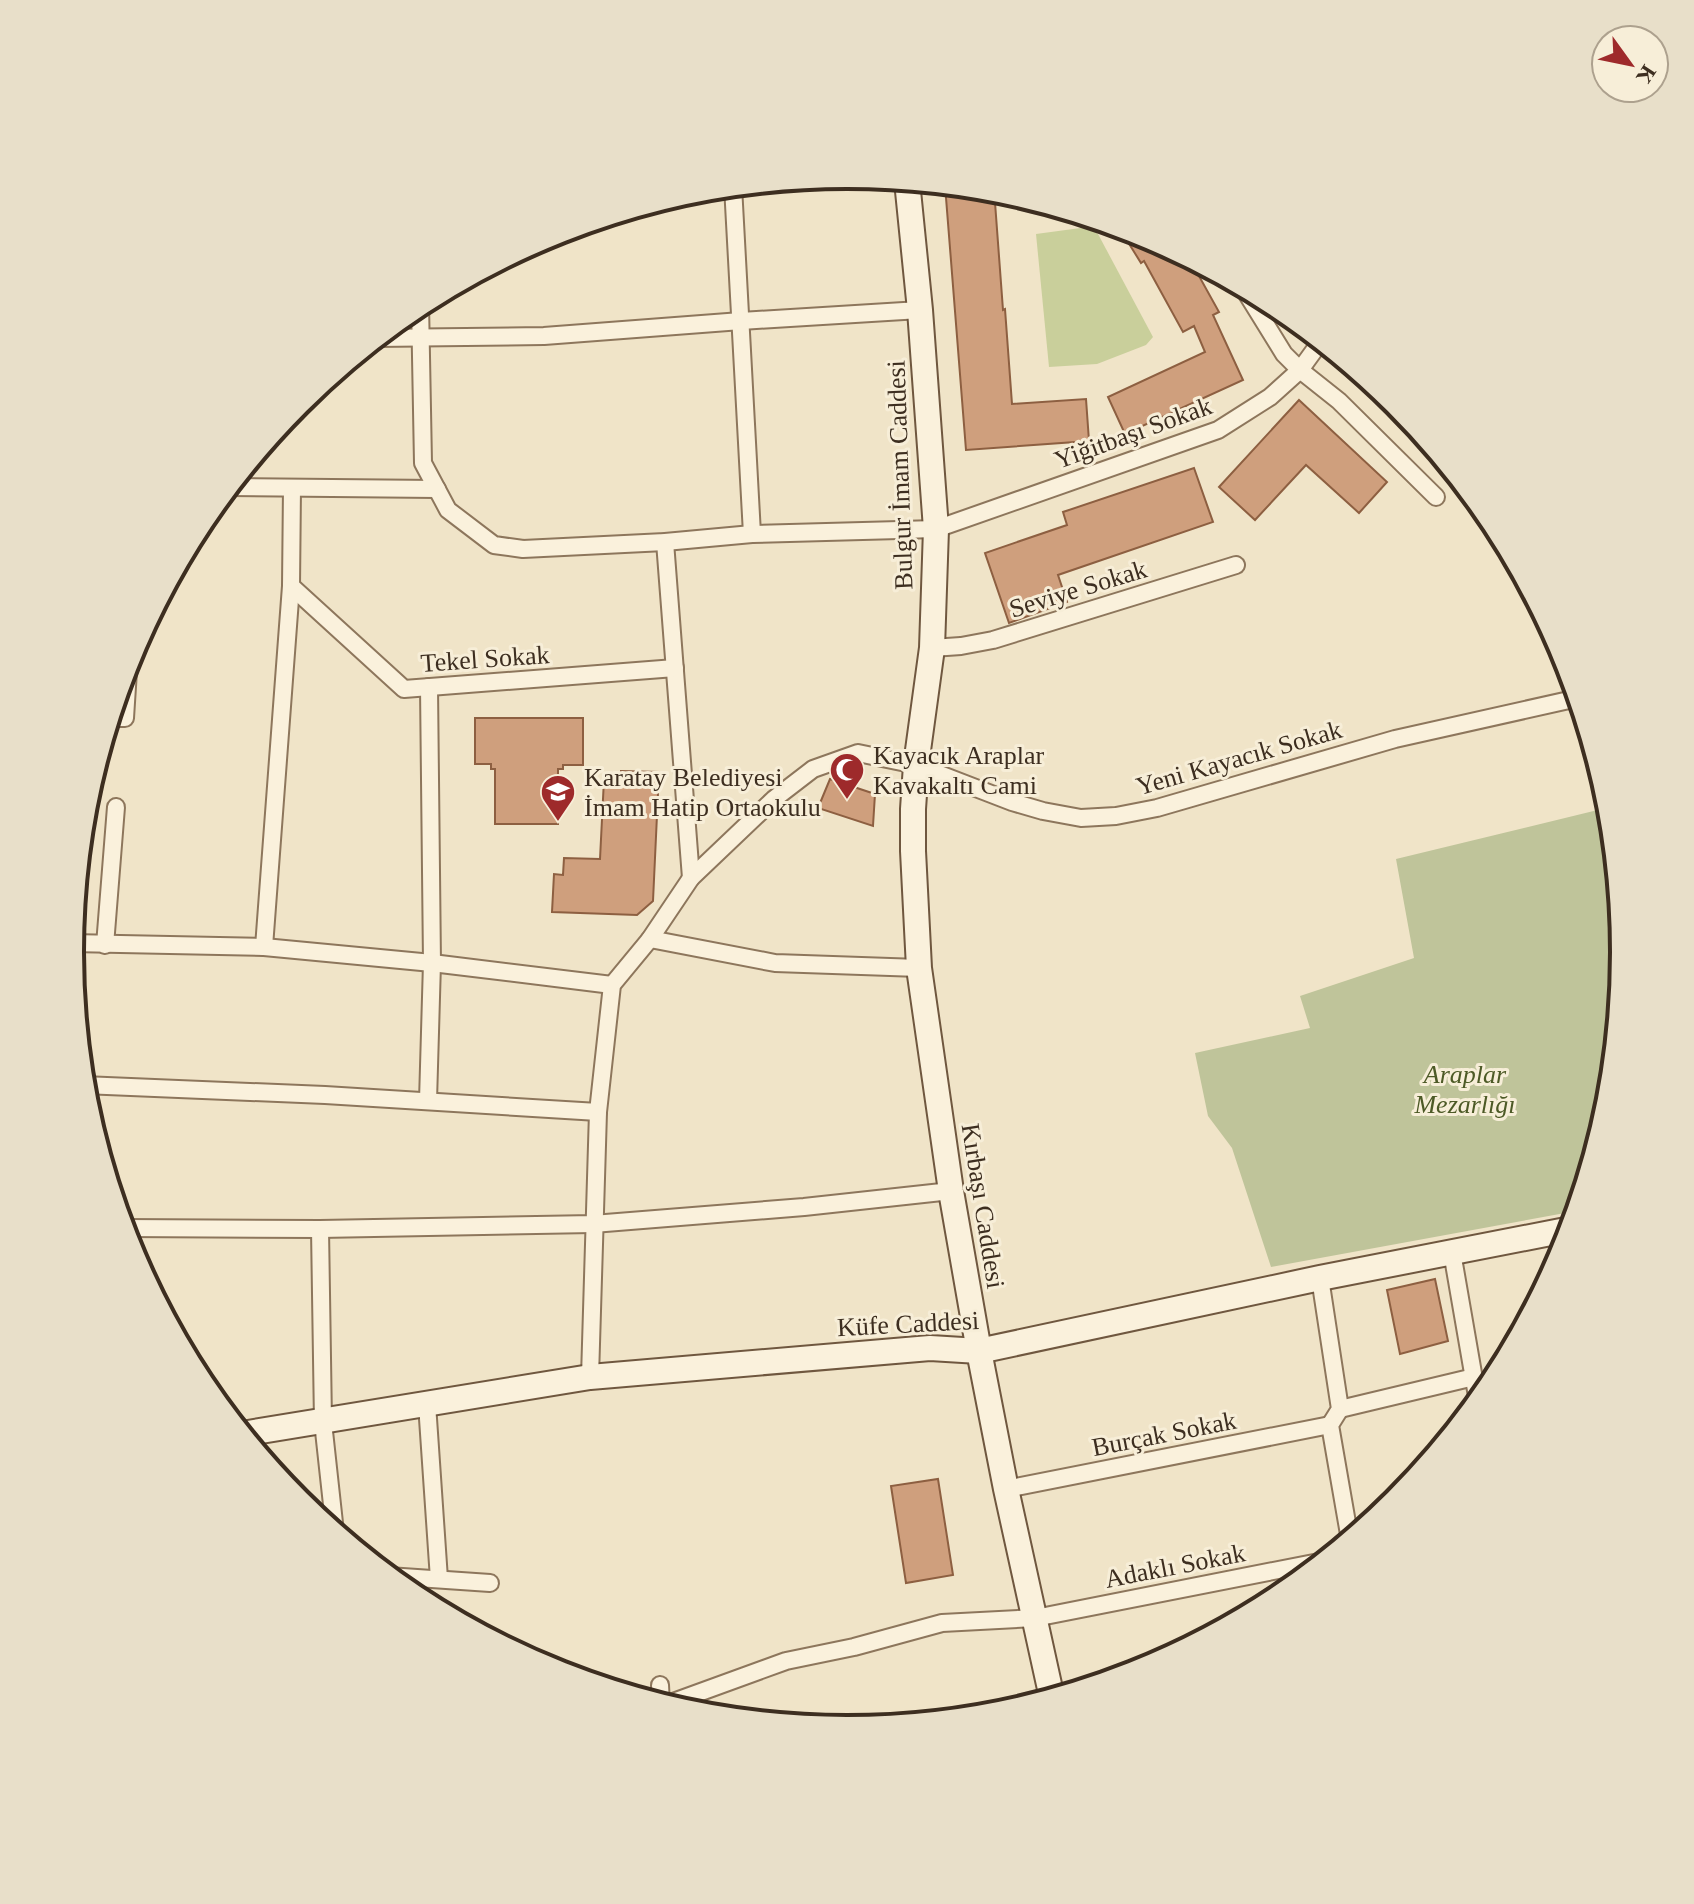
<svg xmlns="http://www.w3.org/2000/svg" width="1694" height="1904" viewBox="0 0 1694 1904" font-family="Georgia,serif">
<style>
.green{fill:#c9cf9b}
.cemetery{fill:#bfc49a}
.building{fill:#cf9f7d;stroke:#8d5f41;stroke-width:2}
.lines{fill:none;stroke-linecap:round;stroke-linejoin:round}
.street-casing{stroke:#8d765c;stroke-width:20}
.secondary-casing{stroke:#6f573f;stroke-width:28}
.street{stroke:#faf1dc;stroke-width:16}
.secondary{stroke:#faf1dc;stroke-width:24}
.labels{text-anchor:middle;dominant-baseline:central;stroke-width:6;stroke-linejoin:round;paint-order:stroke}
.street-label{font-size:26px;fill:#3d2e20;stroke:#f7eed8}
.poi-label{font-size:26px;fill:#3d2e20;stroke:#f7eed8;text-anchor:start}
.park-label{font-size:26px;font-style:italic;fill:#4d5a26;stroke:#f7eed8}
.rim{fill:none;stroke:#3d2e20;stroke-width:4}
</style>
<rect width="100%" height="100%" fill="#f0e4c8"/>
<path class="green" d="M 1088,227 L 1098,234 L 1153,337 L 1146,345 L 1097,364 L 1049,367 L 1036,234 Z"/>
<path class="cemetery" d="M 1610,807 L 1624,952 L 1609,1104 L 1576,1211 L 1271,1267 L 1232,1148 L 1208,1116 L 1195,1053 L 1310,1028 L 1300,996 L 1414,958 L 1396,859 Z"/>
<g class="building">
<path d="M 945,185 L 994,189 L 1003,310 L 1005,309 L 1012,404 L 1086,399 L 1089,441 L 966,450 Z"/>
<path d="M 1118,226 L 1145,234 L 1189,258 L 1219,312 L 1213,315 L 1243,380 L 1125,434 L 1108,397 L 1205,352 L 1194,326 L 1183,332 L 1144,261 L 1141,263 Z"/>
<path d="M 1299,400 L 1387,482 L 1359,513 L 1306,465 L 1255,520 L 1219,487 Z"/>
<path d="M 1194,468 L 1213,522 L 1058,575 L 1067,602 L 1009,623 L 985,553 L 1067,525 L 1063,512 Z"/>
<path d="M 475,718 L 583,718 L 583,765 L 563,765 L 563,769 L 558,769 L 558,824 L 495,824 L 495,769 L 491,769 L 491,764 L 475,764 Z"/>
<path d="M 621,771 L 659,772 L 653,901 L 637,915 L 552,912 L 554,874 L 563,875 L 564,858 L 600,859 L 604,779 L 621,779 Z"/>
<path d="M 830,779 L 875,794 L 873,826 L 818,808 Z"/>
<path d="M 1435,1279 L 1448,1341 L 1400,1354 L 1387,1290 Z"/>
<path d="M 938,1479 L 953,1575 L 906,1583 L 891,1486 Z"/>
</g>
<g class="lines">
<defs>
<g id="street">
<path d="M 733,186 L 752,534"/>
<path d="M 1242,286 L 1284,354 L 1300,370 L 1339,401 L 1436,497"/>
<path d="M 420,303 L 423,463 L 448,510 L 494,545 L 523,549 L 665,542 L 752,534 L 936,529 L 1218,430 L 1270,397 L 1300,370 L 1321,341"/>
<path d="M 376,338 L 544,336 L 741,321 L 920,310"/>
<path d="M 228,487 L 437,489"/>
<path d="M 665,542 L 691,878"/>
<path d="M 291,586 L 404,689 L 675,668"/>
<path d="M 932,648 L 961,646 L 993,640 L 1236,565"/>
<path d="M 110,718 L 125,718 L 129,655"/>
<path d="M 650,939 L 775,963 L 919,968"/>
<path d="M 71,943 L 264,947 L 432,963 L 612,985"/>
<path d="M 105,945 L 116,807"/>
<path d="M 264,947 L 291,586 L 292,488"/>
<path d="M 83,1085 L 325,1095 L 598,1112"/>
<path d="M 428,1101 L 432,963 L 429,687"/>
<path d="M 123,1228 L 320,1229 L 593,1224 L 804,1207 L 951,1191"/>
<path d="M 320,1229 L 323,1422 L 335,1532"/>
<path d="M 1452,1252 L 1478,1402"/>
<path d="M 1320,1278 L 1340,1409 L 1330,1425 L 1350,1540"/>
<path d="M 590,1377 L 598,1112 L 612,985 L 650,939 L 691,878 L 774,799 L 813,769 L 858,753 L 916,765 L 1012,802 L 1043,811 L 1081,818 L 1116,816 L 1157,808 L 1395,739 L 1578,698"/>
<path d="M 427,1404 L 439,1579"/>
<path d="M 1340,1409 L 1474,1377"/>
<path d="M 1006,1489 L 1330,1425"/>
<path d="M 388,1576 L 490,1583"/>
<path d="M 660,1685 L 661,1704"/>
<path d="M 665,1705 L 786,1661 L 854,1647 L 942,1623 L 1035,1618 L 1324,1561"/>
</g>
<g id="secondary">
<path d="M 907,181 L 920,310 L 936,529 L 932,648 L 916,765 L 913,809 L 913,851 L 919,968 L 951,1191 L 979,1351 L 1006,1489 L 1052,1698"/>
<path d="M 242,1434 L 590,1377 L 930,1348 L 979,1351 L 1320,1278 L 1571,1229"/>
</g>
</defs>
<use href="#street" class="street-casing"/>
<use href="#secondary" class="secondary-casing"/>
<use href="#street" class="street"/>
<use href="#secondary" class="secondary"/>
</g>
<defs>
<symbol id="mosque-pin" viewBox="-11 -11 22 30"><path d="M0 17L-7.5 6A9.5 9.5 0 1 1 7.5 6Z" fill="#9e2a2b" stroke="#f7eed8"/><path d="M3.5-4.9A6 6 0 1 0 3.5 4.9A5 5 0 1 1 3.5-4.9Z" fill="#fff"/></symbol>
<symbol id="school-pin" viewBox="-11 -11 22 30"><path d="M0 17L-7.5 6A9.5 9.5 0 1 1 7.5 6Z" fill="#9e2a2b" stroke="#f7eed8"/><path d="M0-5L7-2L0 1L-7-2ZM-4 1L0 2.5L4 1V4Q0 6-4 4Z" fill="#fff"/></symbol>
</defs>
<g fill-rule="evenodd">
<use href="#mosque-pin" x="827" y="750" width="40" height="54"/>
<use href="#school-pin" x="538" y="772" width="40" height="54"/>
</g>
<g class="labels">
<g class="street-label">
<text transform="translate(1133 433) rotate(-20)">Yiğitbaşı Sokak</text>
<text transform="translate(900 475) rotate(-92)">Bulgur İmam Caddesi</text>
<text transform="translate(1078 589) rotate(-17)">Seviye Sokak</text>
<text transform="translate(485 659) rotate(-4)">Tekel Sokak</text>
<text transform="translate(1239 758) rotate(-16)">Yeni Kayacık Sokak</text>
<text transform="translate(983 1206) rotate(81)">Kırbaşı Caddesi</text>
<text transform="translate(908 1324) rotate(-3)">Küfe Caddesi</text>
<text transform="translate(1164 1434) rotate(-11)">Burçak Sokak</text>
<text transform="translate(1175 1566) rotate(-11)">Adaklı Sokak</text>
</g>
<g class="poi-label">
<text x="873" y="755">Kayacık Araplar<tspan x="873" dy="30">Kavakaltı Cami</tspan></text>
<text x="584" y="777">Karatay Belediyesi<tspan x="584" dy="30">İmam Hatip Ortaokulu</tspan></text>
</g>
<g class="park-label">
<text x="1465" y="1074">Araplar<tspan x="1465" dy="30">Mezarlığı</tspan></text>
</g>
</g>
<path d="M0 0H1694V1904H0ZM84 952a763 763 0 1 1 1526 0a763 763 0 1 1-1526 0Z" fill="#e8dfc9" fill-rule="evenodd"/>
<path class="rim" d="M84 952a763 763 0 1 1 1526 0a763 763 0 1 1-1526 0Z"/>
<g transform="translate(1630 64) rotate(123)"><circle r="38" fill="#f7eed8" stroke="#ada18e" stroke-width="2"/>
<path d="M0-6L14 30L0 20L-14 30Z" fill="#9e2a2b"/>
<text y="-12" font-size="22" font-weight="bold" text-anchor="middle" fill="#3d2e20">K</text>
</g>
</svg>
